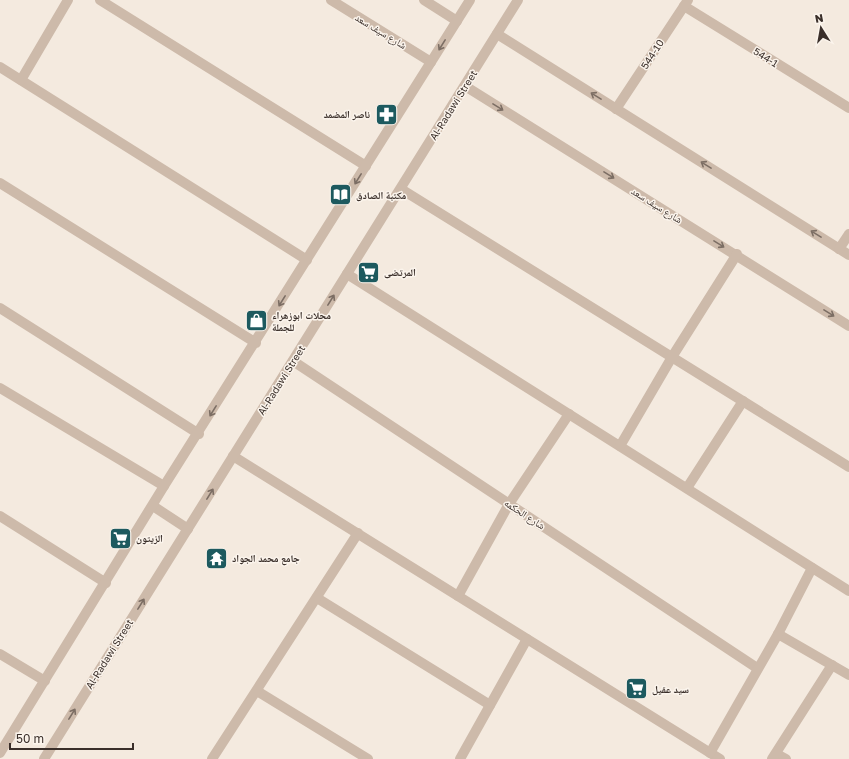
<svg xmlns="http://www.w3.org/2000/svg" width="849" height="759" viewBox="0 0 849 759" font-family="'Golos Text','Noto Naskh Arabic',sans-serif">
<style>
.lines{fill:none;stroke-linecap:round;stroke-linejoin:round}
.minor{stroke:#cdbaaa;stroke-width:10}
.oneway{stroke:#7c6e64}
.labels{text-anchor:middle;dominant-baseline:central;stroke-width:3;stroke-linejoin:round;paint-order:stroke}
.street-label{font-size:10px;fill:#3a2f2a;stroke:#fbf4ec}
.poi-label{font-size:10px;font-weight:bold;fill:#3a2f2a;stroke:#fbf4ec;text-anchor:start}
</style>
<rect width="100%" height="100%" fill="#f4eadf"/>
<g class="lines">
<g class="minor">
<path d="M 100,0 L 366,166"/>
<path d="M 331,0 L 431,62"/>
<path d="M 424,0 L 457,21"/>
<path d="M 684,6 L 849,108"/>
<path d="M 497,34 L 849,255"/>
<path d="M 0,67 L 307,260"/>
<path d="M 21,80 L 68,0"/>
<path d="M 465,86 L 849,326"/>
<path d="M 616,109 L 688,0"/>
<path d="M 0,183 L 256,343"/>
<path d="M 401,189 L 849,467"/>
<path d="M 839,249 L 849,234"/>
<path d="M 347,274 L 849,591"/>
<path d="M 0,308 L 199,434"/>
<path d="M 293,361 L 757,668"/>
<path d="M 0,388 L 164,486"/>
<path d="M 620,446 L 672,357 L 737,254"/>
<path d="M 233,456 L 720,759"/>
<path d="M 687,488 L 743,401"/>
<path d="M 153,506 L 188,529"/>
<path d="M 0,516 L 106,583"/>
<path d="M 458,596 L 509,504 L 569,414"/>
<path d="M 317,598 L 490,705"/>
<path d="M 778,634 L 849,675"/>
<path d="M 0,654 L 45,681"/>
<path d="M 257,691 L 368,759"/>
<path d="M 0,753 L 164,486 L 470,0"/>
<path d="M 710,753 L 778,634 L 812,568"/>
<path d="M 777,754 L 786,759"/>
<path d="M 44,759 L 518,0"/>
<path d="M 212,759 L 358,533"/>
<path d="M 460,759 L 527,639"/>
<path d="M 772,759 L 832,665"/>
</g>
</g>
<defs><path id="oneway-shaft" d="M-6 0H5M1.5-3L5.5 0L1.5 3" fill="none" stroke-width="1.6" stroke-linecap="round" stroke-linejoin="round"/></defs>
<g class="oneway">
<use href="#oneway-shaft" transform="translate(442 45) rotate(122)"/>
<use href="#oneway-shaft" transform="translate(596 96) rotate(-148)"/>
<use href="#oneway-shaft" transform="translate(498 107) rotate(32)"/>
<use href="#oneway-shaft" transform="translate(706 165) rotate(-148)"/>
<use href="#oneway-shaft" transform="translate(609 175) rotate(32)"/>
<use href="#oneway-shaft" transform="translate(358 179) rotate(122)"/>
<use href="#oneway-shaft" transform="translate(816 234) rotate(-148)"/>
<use href="#oneway-shaft" transform="translate(719 244) rotate(32)"/>
<use href="#oneway-shaft" transform="translate(331 300) rotate(-58)"/>
<use href="#oneway-shaft" transform="translate(282 301) rotate(122)"/>
<use href="#oneway-shaft" transform="translate(829 313) rotate(32)"/>
<use href="#oneway-shaft" transform="translate(213 411) rotate(122)"/>
<use href="#oneway-shaft" transform="translate(210 494) rotate(-58)"/>
<use href="#oneway-shaft" transform="translate(141 604) rotate(-58)"/>
<use href="#oneway-shaft" transform="translate(72 714) rotate(-58)"/>
</g>
<defs>
<symbol id="pharmacy-square" viewBox="-11 -11 22 22"><rect x="-9" y="-9" width="18" height="18" rx="4" fill="#1d5a5f" stroke="#fbf4ec"/><path d="M-2-6h4v4h4v4h-4v4h-4v-4h-4v-4h4Z" fill="#fff"/></symbol>
<symbol id="library-square" viewBox="-11 -11 22 22"><rect x="-9" y="-9" width="18" height="18" rx="4" fill="#1d5a5f" stroke="#fbf4ec"/><path d="M-6-4Q-3-5.5-.7-3.5V5Q-3 3-6 4ZM6-4Q3-5.5 .7-3.5V5Q3 3 6 4Z" fill="#fff"/></symbol>
<symbol id="supermarket-square" viewBox="-11 -11 22 22"><rect x="-9" y="-9" width="18" height="18" rx="4" fill="#1d5a5f" stroke="#fbf4ec"/><path d="M-6-5.5h2.5l.6 2H6L4.5 2H-2.5L-4.4-4H-6ZM-1.5 3.2a1.3 1.3 0 1 0 .1 0ZM3 3.2a1.3 1.3 0 1 0 .1 0Z" fill="#fff"/></symbol>
<symbol id="shop-square" viewBox="-11 -11 22 22"><rect x="-9" y="-9" width="18" height="18" rx="4" fill="#1d5a5f" stroke="#fbf4ec"/><path d="M-5-2.5h2.3a2.7 3.5 0 0 1 5.4 0H5L5.5 6h-11ZM-1.5-2.5h3a1.5 2.3 0 0 0-3 0Z" fill="#fff"/></symbol>
<symbol id="temple-square" viewBox="-11 -11 22 22"><rect x="-9" y="-9" width="18" height="18" rx="4" fill="#1d5a5f" stroke="#fbf4ec"/><path d="M0-6L5-2H3V0L6.5 2.5H4V6H1.5V3h-3V6H-4V2.5H-6.5L-3 0V-2H-5Z" fill="#fff"/></symbol>
</defs>
<g fill-rule="evenodd">
<use href="#pharmacy-square" x="374" y="102" width="25" height="25"/>
<use href="#library-square" x="328" y="182" width="25" height="25"/>
<use href="#supermarket-square" x="356" y="260" width="25" height="25"/>
<use href="#shop-square" x="244" y="308" width="25" height="25"/>
<use href="#supermarket-square" x="108" y="526" width="25" height="25"/>
<use href="#temple-square" x="204" y="546" width="25" height="25"/>
<use href="#supermarket-square" x="624" y="676" width="25" height="25"/>
</g>
<g class="labels">
<g class="street-label">
<text transform="translate(381 31) rotate(31)">شارع سيف سعد</text>
<text transform="translate(652 54) rotate(-57)">544-10</text>
<text transform="translate(766 57) rotate(32)">544-1</text>
<text transform="translate(453 105) rotate(-58)">Al-Radawi Street</text>
<text transform="translate(657 205) rotate(32)">شارع سيف سعد</text>
<text transform="translate(281 380) rotate(-58)">Al-Radawi Street</text>
<text transform="translate(525 514) rotate(33)">شارع الحكمه</text>
<text transform="translate(109 654) rotate(-58)">Al-Radawi Street</text>
</g>
<g class="poi-label">
<text x="370" y="114" text-anchor="end">ناصر المضمد</text>
<text x="356" y="195">مكتبة الصادق</text>
<text x="384" y="272">المرتضى</text>
<text x="272" y="315">محلات ابوزهراء<tspan x="272" dy="12">للجملة</tspan></text>
<text x="136" y="538">الزيتون</text>
<text x="232" y="558">جامع محمد الجواد</text>
<text x="652" y="689">سيد عقيل</text>
</g>
</g>
<g transform="translate(821 28) rotate(349)" stroke="#fbf4ec" stroke-width="3" paint-order="stroke">
<path d="M0-3L7 15L0 10L-7 15Z" fill="#3a2f2a"/>
<text y="-6" font-size="11" font-weight="bold" text-anchor="middle" fill="#3a2f2a">N</text>
</g>
<path d="M10 743v6h123v-6" fill="none" stroke="#3a2f2a" stroke-width="2"/>
<text x="16" y="743" font-size="12" fill="#3a2f2a" stroke="#fbf4ec" stroke-width="3" paint-order="stroke">50 m</text>
</svg>
